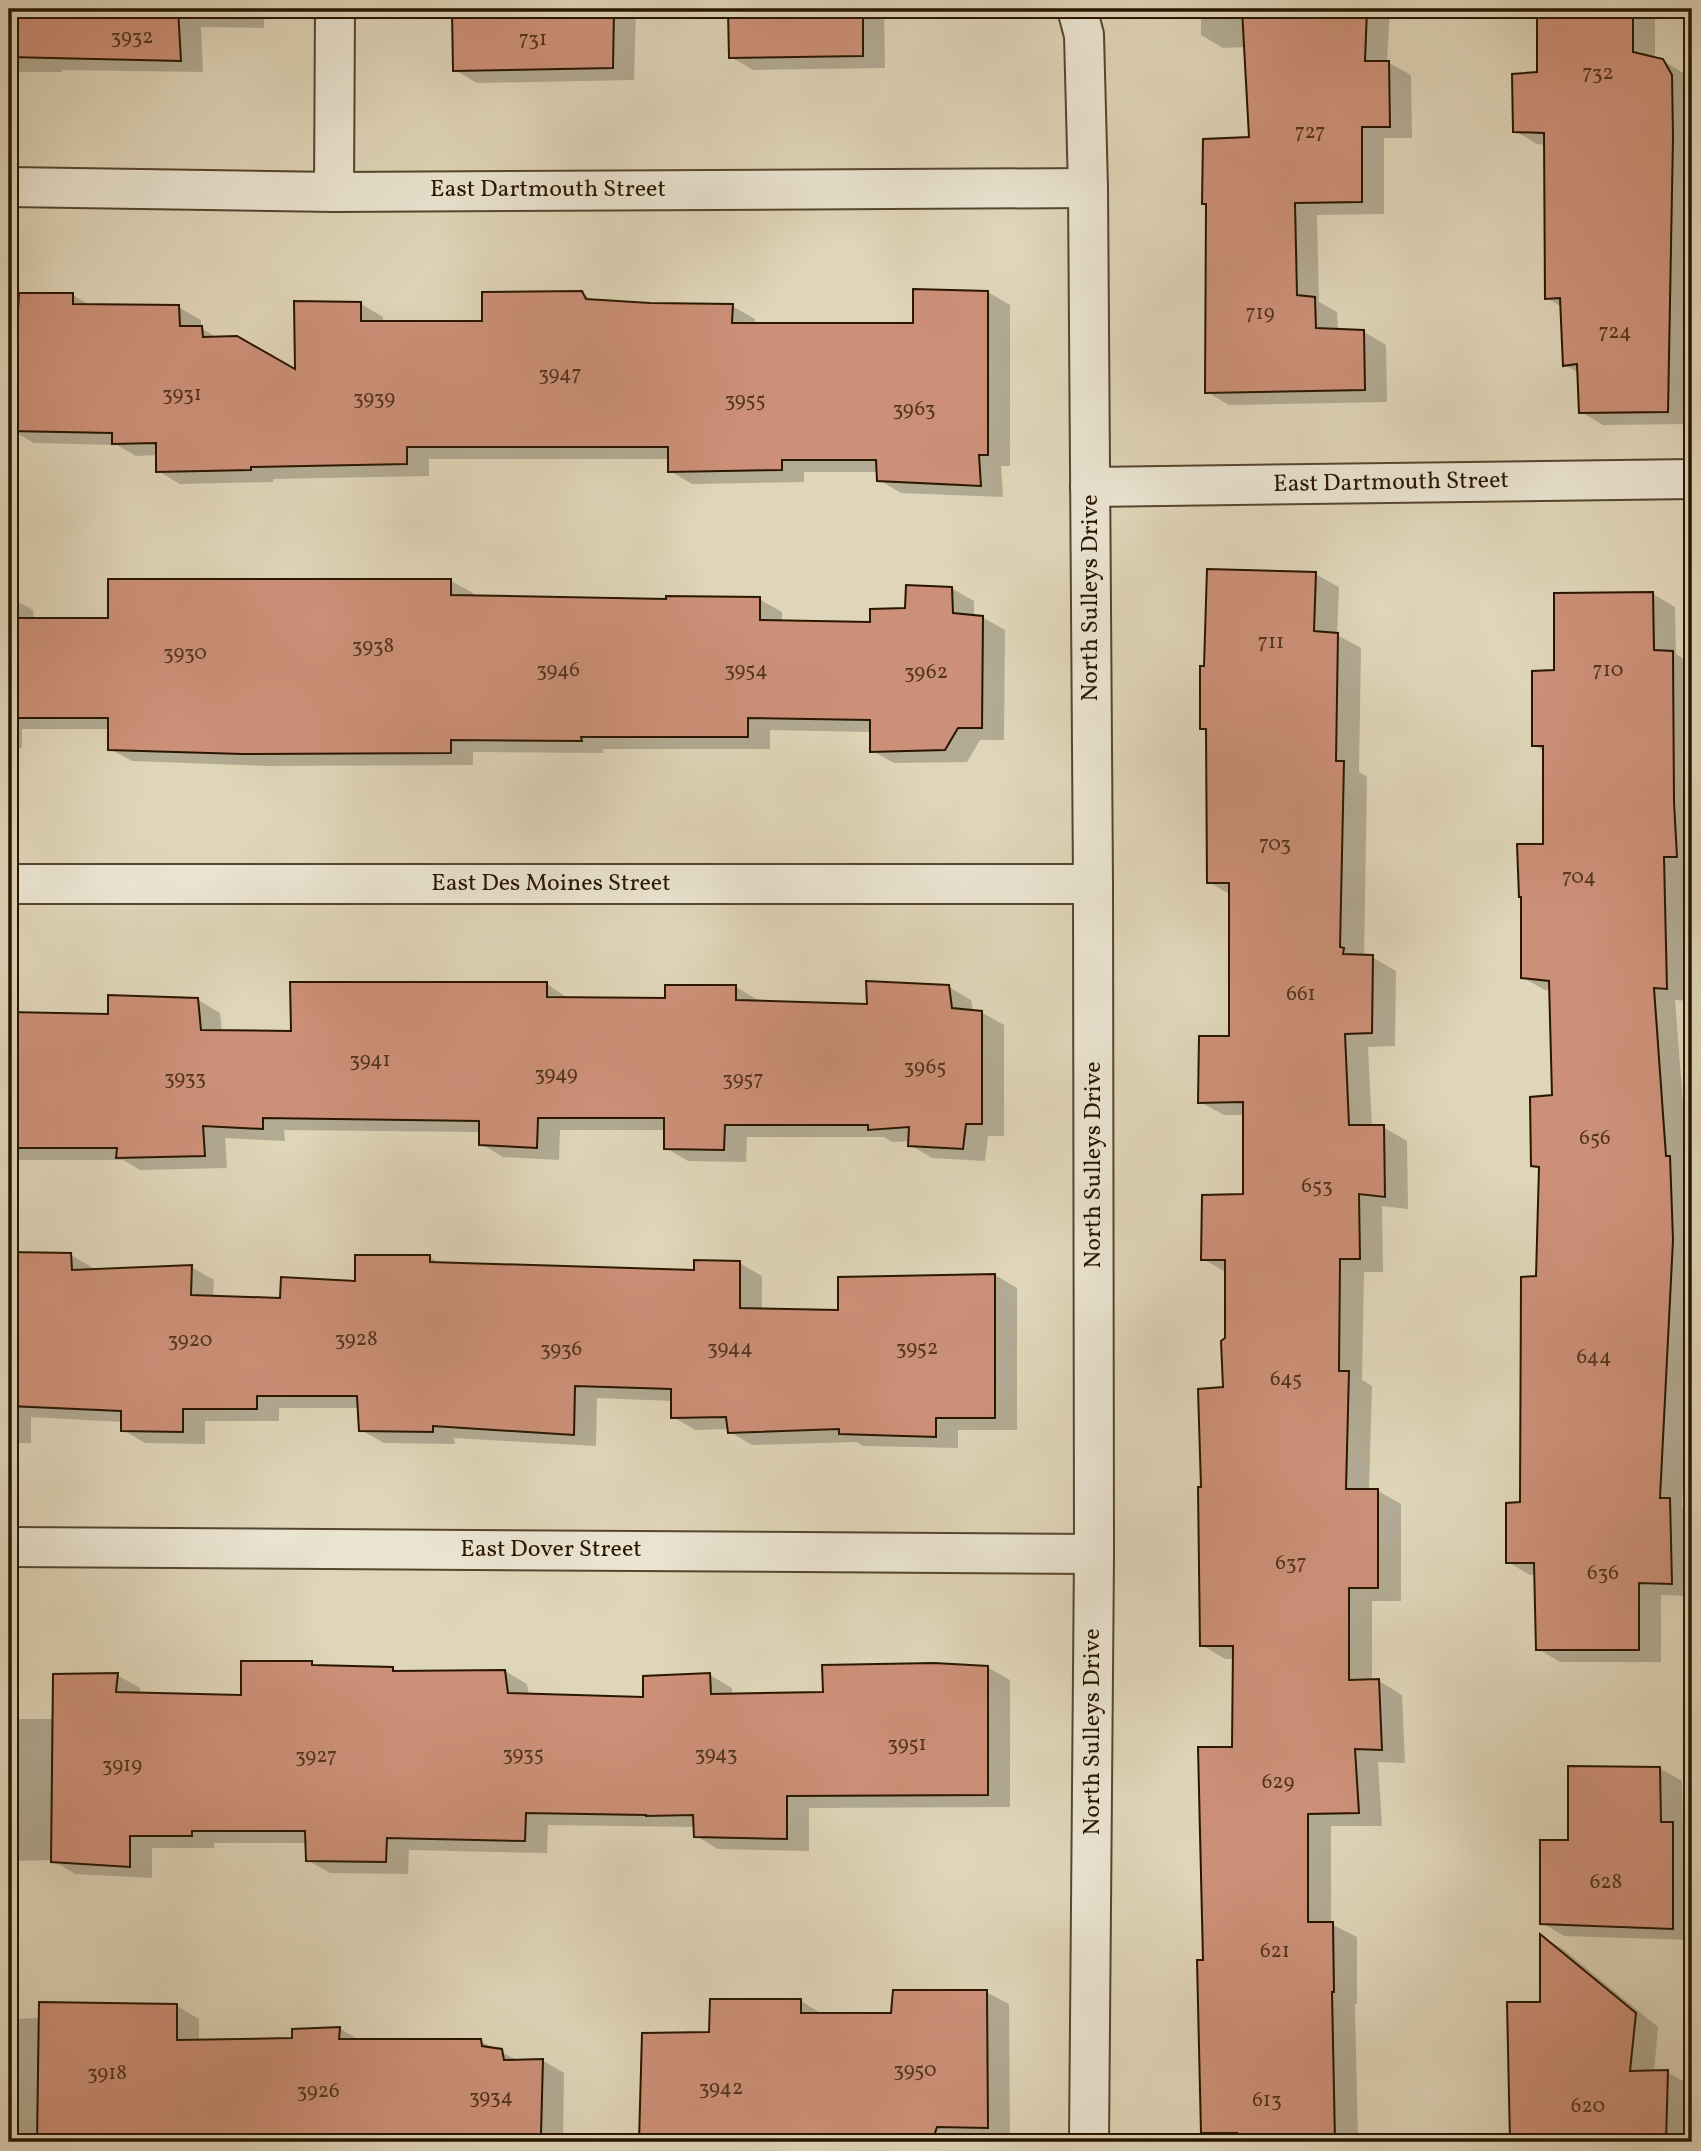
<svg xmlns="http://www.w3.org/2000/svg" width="1701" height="2151" viewBox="0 0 1701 2151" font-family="Vollkorn,serif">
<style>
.shadow{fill:#0003}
.building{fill:#cc9078;stroke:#291600;stroke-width:2}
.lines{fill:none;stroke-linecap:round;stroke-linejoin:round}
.minor-casing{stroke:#56462e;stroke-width:42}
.minor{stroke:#eae4d1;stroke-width:38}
.labels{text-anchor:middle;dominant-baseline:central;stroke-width:5;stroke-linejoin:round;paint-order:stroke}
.number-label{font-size:21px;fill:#52341e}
.street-label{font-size:24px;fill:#291600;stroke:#eae4d1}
</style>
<rect width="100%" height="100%" fill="#dfd5b8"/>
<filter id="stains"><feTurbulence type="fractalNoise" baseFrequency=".00286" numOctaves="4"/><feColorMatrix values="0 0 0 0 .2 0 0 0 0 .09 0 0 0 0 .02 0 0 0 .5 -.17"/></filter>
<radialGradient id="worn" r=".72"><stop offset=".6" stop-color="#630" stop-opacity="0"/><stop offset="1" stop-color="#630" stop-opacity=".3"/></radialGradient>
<g class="shadow">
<path d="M 9,9 L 264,9 L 264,28 L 201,27 L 203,72 L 62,70 L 62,72 L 9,72 Z"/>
<path d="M 454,9 L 636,9 L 634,80 L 477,83 L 455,70 Z"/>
<path d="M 730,9 L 884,9 L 885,68 L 753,70 L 731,57 Z"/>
<path d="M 1201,9 L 1390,9 L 1387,62 L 1411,75 L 1412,138 L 1384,138 L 1384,214 L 1317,215 L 1319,302 L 1337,312 L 1338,331 L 1364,332 L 1386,345 L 1387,402 L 1229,405 L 1207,392 L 1208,205 L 1204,203 L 1251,139 L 1246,47 L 1223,48 L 1201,35 Z"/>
<path d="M 1539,9 L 1655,9 L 1655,59 L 1662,60 L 1685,74 L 1692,86 L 1690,424 L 1603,425 L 1581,412 L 1579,373 L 1565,365 L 1562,307 L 1547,298 L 1545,145 L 1537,144 L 1515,131 L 1539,74 Z"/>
<path d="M 988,292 L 1010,305 L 1010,466 L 1001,466 L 1003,497 L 901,493 L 879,480 L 878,472 L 804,472 L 804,482 L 692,484 L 670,471 L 669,459 L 429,459 L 429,476 L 273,479 L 273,482 L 180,484 L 158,471 L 158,455 L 136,456 L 117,445 L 34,443 L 11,430 L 11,420 L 9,420 L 9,295 L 73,295 L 91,306 L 178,307 L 201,320 L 201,328 L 219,339 L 297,372 L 361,304 L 383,317 L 383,322 L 484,322 L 582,293 L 596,302 L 732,306 L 755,319 L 755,324 L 915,324 Z"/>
<path d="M 1315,574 L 1339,587 L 1337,635 L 1361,648 L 1359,772 L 1367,777 L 1364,957 L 1372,957 L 1396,971 L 1395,1046 L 1368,1047 L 1372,1127 L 1383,1127 L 1407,1141 L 1408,1209 L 1382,1206 L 1383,1272 L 1364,1272 L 1362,1380 L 1372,1386 L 1369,1491 L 1378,1491 L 1401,1504 L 1401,1601 L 1372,1601 L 1372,1681 L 1379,1681 L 1402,1695 L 1405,1763 L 1378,1762 L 1382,1826 L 1331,1826 L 1331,1924 L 1357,1937 L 1357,2004 L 1355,2004 L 1358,2142 L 1220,2142 L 1203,2132 L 1204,1961 L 1233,1749 L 1235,1659 L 1225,1659 L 1202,1645 L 1203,1489 L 1225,1389 L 1227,1339 L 1227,1273 L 1203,1259 L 1245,1196 L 1245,1115 L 1224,1115 L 1200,1102 L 1231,1038 L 1231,895 L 1209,882 L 1207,731 L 1202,728 L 1206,668 Z"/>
<path d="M 451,581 L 473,593 L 473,597 L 668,600 L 759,599 L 782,612 L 782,623 L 871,624 L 951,588 L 974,601 L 974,617 L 982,617 L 1005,630 L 1004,740 L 980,740 L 967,762 L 894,763 L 871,750 L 871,732 L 770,730 L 770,749 L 603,749 L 603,753 L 473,752 L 473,765 L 267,766 L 132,761 L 110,749 L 110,729 L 22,729 L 22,748 L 9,748 L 9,597 L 33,610 L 34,619 L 110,619 Z"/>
<path d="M 1653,594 L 1675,607 L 1676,654 L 1692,664 L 1692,869 L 1685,869 L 1689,1001 L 1675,1000 L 1688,1169 L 1691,1171 L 1692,1190 L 1692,1302 L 1682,1507 L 1692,1512 L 1692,1596 L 1661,1595 L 1661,1662 L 1560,1662 L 1538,1649 L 1536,1575 L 1530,1575 L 1508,1562 L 1522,1504 L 1537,1278 L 1541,1170 L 1533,1165 L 1553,1097 L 1551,990 L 1545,990 L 1522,977 L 1544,845 L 1544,751 L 1534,745 L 1556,672 Z"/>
<path d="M 547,984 L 569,999 L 666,1000 L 736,987 L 758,1000 L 758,1002 L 868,1006 L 949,987 L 971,1000 L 973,1011 L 981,1012 L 1004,1025 L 1004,1136 L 988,1136 L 985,1161 L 932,1158 L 910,1145 L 910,1141 L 892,1142 L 884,1137 L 747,1137 L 746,1162 L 688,1161 L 666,1148 L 666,1130 L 560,1130 L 559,1160 L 503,1157 L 481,1144 L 481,1132 L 284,1130 L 285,1141 L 225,1138 L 227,1168 L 140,1170 L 123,1160 L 9,1160 L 9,995 L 9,1013 L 110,1016 L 198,1000 L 220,1013 L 222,1032 L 293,1033 Z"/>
<path d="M 9,1254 L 71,1255 L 93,1268 L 93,1271 L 191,1267 L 214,1280 L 213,1297 L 282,1299 L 357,1283 L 430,1257 L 441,1264 L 696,1271 L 740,1263 L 762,1276 L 762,1310 L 840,1311 L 995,1275 L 1017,1288 L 1017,1430 L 958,1430 L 958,1448 L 863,1446 L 856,1442 L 752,1445 L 730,1432 L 729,1429 L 695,1430 L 673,1417 L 673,1401 L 597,1398 L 596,1446 L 454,1438 L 455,1444 L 384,1443 L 361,1430 L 360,1408 L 279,1408 L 279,1421 L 205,1421 L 205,1444 L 145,1443 L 123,1430 L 123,1422 L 31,1417 L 31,1443 L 9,1443 Z"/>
<path d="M 312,1663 L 319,1667 L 392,1668 L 400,1673 L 505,1671 L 527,1684 L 529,1695 L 645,1699 L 710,1675 L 732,1688 L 732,1695 L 825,1694 L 987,1667 L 1010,1680 L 1010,1807 L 809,1808 L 809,1851 L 718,1849 L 696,1836 L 695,1827 L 548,1825 L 547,1853 L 409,1850 L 408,1874 L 330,1873 L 307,1860 L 307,1843 L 214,1843 L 214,1848 L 152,1848 L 152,1878 L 75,1874 L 52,1860 L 9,1861 L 9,1719 L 54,1719 L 117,1675 L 140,1688 L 139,1694 L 243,1697 Z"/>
<path d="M 1659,1768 L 1682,1781 L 1683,1830 L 1692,1835 L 1692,1940 L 1564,1936 L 1542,1923 L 1570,1842 Z"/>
<path d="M 1542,1937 L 1563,1949 L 1658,2027 L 1654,2072 L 1667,2072 L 1690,2085 L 1689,2142 L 1511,2142 L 1509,2004 L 1542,2004 Z"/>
<path d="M 986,1992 L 1009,2004 L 1010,2139 L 960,2139 L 958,2142 L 641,2142 L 644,2035 L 710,2034 L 801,2001 L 824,2015 L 892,2015 Z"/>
<path d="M 177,2006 L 199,2019 L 199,2042 L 294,2040 L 339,2028 L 361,2041 L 480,2041 L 519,2061 L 542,2060 L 564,2073 L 563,2142 L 9,2142 L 9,2019 L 40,2018 Z"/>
</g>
<g class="building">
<path d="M 9,9 L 178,9 L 181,61 L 9,57 Z"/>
<path d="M 452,9 L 614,9 L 613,68 L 453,71 Z"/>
<path d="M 728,9 L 863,9 L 863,56 L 729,58 Z"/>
<path d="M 1242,9 L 1367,9 L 1365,61 L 1389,61 L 1390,127 L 1362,127 L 1362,202 L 1295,203 L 1297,295 L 1315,297 L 1316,328 L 1364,330 L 1365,390 L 1205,393 L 1206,204 L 1202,204 L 1203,139 L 1249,137 Z"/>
<path d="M 1537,9 L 1633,9 L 1633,52 L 1663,59 L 1672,75 L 1673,137 L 1668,412 L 1579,413 L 1577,364 L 1563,366 L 1560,298 L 1545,299 L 1544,133 L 1513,132 L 1512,74 L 1537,72 Z"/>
<path d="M 913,289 L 988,291 L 988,455 L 979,455 L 981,486 L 877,481 L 876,460 L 782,460 L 782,470 L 668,472 L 668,447 L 407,447 L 407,464 L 251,467 L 251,470 L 156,472 L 156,443 L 112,444 L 112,433 L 10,431 L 9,310 L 18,310 L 19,293 L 73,293 L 73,304 L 179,305 L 180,326 L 202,326 L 203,337 L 237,336 L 295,369 L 294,301 L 361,302 L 361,321 L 482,321 L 482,292 L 582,291 L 586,299 L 650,303 L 733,304 L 732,323 L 913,323 Z"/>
<path d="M 1207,569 L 1316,572 L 1314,631 L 1338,633 L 1336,761 L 1344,761 L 1340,947 L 1344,948 L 1343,954 L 1373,955 L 1372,1033 L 1345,1034 L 1349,1125 L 1384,1125 L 1385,1197 L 1359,1194 L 1360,1259 L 1340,1259 L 1339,1371 L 1349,1371 L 1346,1489 L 1378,1489 L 1378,1588 L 1349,1588 L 1349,1680 L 1379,1679 L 1382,1750 L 1355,1749 L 1359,1813 L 1308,1814 L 1308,1922 L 1333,1922 L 1334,1992 L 1332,1992 L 1335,2142 L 1237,2142 L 1237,2133 L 1201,2133 L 1197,1960 L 1203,1960 L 1198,1747 L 1232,1747 L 1233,1646 L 1200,1646 L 1198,1487 L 1201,1487 L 1198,1389 L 1223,1387 L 1221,1341 L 1225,1338 L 1225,1260 L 1201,1260 L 1202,1195 L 1243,1194 L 1243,1102 L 1198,1103 L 1199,1036 L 1229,1036 L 1229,883 L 1207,883 L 1206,729 L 1200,729 L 1200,666 L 1204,666 Z"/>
<path d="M 108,579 L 451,579 L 451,595 L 666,599 L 666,596 L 760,597 L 760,620 L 870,622 L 870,609 L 905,608 L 906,585 L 952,587 L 953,613 L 983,616 L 982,728 L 958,728 L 945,750 L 870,752 L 870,720 L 748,718 L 748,737 L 581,737 L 582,741 L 451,740 L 451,753 L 243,754 L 108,750 L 108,718 L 9,718 L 9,618 L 108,618 Z"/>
<path d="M 1653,592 L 1654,650 L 1673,651 L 1674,802 L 1677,857 L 1664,857 L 1667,989 L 1654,988 L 1666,1156 L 1670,1156 L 1673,1240 L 1660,1498 L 1670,1498 L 1672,1584 L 1639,1583 L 1639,1650 L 1536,1650 L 1534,1563 L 1506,1563 L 1506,1503 L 1520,1502 L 1521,1277 L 1536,1276 L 1539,1167 L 1531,1166 L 1530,1097 L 1552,1095 L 1549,981 L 1521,978 L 1521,897 L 1519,897 L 1517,844 L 1543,844 L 1543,746 L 1532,746 L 1532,671 L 1554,670 L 1554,593 Z"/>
<path d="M 866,981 L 949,985 L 952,1008 L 982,1011 L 982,1124 L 966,1124 L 963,1149 L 908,1146 L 909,1127 L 868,1130 L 868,1125 L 725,1125 L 724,1150 L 664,1149 L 664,1118 L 538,1118 L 537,1148 L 479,1145 L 479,1121 L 263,1118 L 263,1129 L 203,1126 L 205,1156 L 116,1158 L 117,1148 L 9,1148 L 9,1012 L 108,1014 L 108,995 L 198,998 L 201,1030 L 291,1031 L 290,982 L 547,982 L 547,997 L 665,998 L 665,985 L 736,985 L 736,1000 L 867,1004 Z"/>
<path d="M 9,1252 L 71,1253 L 72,1270 L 192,1265 L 191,1295 L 280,1298 L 281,1277 L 355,1281 L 355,1255 L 430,1255 L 430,1262 L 694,1270 L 694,1260 L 740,1261 L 740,1308 L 838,1310 L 838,1277 L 995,1274 L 995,1418 L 936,1418 L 936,1437 L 839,1434 L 839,1429 L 728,1433 L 726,1417 L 671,1418 L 671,1389 L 575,1386 L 574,1435 L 433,1426 L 433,1432 L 359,1431 L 357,1396 L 257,1396 L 257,1409 L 183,1409 L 183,1432 L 121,1431 L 121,1411 L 9,1406 Z"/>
<path d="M 241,1661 L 312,1661 L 312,1665 L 393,1667 L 393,1671 L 505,1670 L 508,1693 L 643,1697 L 643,1676 L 710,1673 L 711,1694 L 823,1692 L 822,1665 L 934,1663 L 988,1666 L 988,1795 L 787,1796 L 787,1839 L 694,1837 L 693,1815 L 646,1816 L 646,1815 L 526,1813 L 525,1841 L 387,1838 L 386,1862 L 306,1861 L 305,1831 L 192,1831 L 192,1836 L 130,1836 L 130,1867 L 51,1862 L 53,1674 L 118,1673 L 116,1692 L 241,1695 Z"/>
<path d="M 1568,1766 L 1660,1767 L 1661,1822 L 1673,1822 L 1673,1929 L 1540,1924 L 1540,1840 L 1568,1840 Z"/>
<path d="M 1540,1934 L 1636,2013 L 1630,2071 L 1668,2070 L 1666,2142 L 1585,2140 L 1585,2142 L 1510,2142 L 1507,2002 L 1540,2002 Z"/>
<path d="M 893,1990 L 987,1990 L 988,2128 L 937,2127 L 934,2136 L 910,2137 L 910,2142 L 639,2142 L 642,2033 L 709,2032 L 710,1999 L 801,1999 L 801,2013 L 891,2013 Z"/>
<path d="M 39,2002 L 177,2004 L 177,2040 L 292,2038 L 292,2029 L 340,2027 L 339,2039 L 481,2039 L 482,2046 L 502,2049 L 504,2060 L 543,2059 L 541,2134 L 516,2135 L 516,2142 L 37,2142 Z"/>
</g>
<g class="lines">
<defs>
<g id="minor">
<path d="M 1077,9 L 1084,35 L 1088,188 L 1093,884 L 1094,1554 L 1089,2142"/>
<path d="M 9,187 L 334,192 L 1088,188"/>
<path d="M 334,192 L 335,9"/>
<path d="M 1090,487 L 1692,479"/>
<path d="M 9,884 L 1093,884"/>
<path d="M 9,1547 L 1094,1554"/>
</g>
</defs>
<use href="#minor" class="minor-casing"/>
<use href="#minor" class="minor"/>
</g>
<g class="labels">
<g class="number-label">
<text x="132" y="37">3932</text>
<text x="533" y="39">731</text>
<text x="1598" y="73">732</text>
<text x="1310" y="132">727</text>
<text x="1260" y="313">719</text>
<text x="1615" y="332">724</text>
<text x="560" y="374">3947</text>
<text x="182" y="394">3931</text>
<text x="374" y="398">3939</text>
<text x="745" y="400">3955</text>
<text x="914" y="409">3963</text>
<text x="1271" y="642">711</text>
<text x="373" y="646">3938</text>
<text x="185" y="653">3930</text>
<text x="558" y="670">3946</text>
<text x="746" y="670">3954</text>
<text x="1608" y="670">710</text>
<text x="926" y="672">3962</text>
<text x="1275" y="844">703</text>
<text x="1579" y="877">704</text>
<text x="1301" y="994">661</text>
<text x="370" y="1060">3941</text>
<text x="925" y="1067">3965</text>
<text x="556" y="1074">3949</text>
<text x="185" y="1078">3933</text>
<text x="743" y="1079">3957</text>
<text x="1595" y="1138">656</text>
<text x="1317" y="1186">653</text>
<text x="356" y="1339">3928</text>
<text x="190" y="1340">3920</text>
<text x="730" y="1348">3944</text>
<text x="917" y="1348">3952</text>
<text x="561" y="1349">3936</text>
<text x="1594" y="1357">644</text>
<text x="1286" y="1379">645</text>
<text x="1291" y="1563">637</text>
<text x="1603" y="1573">636</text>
<text x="907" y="1744">3951</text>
<text x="523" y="1754">3935</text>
<text x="716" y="1754">3943</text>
<text x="316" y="1756">3927</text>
<text x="122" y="1765">3919</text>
<text x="1278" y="1782">629</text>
<text x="1606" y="1882">628</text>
<text x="1275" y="1951">621</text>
<text x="915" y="2070">3950</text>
<text x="107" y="2073">3918</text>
<text x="721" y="2088">3942</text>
<text x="318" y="2091">3926</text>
<text x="491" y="2097">3934</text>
<text x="1267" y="2100">613</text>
<text x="1588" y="2106">620</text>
</g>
<g class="street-label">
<text x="548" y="190">East Dartmouth Street</text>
<text transform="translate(1391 483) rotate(-1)">East Dartmouth Street</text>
<text transform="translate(1091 598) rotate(-90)">North Sulleys Drive</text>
<text x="551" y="884">East Des Moines Street</text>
<text transform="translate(1094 1165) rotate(-90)">North Sulleys Drive</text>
<text x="551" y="1550">East Dover Street</text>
<text transform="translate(1093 1732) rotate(-90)">North Sulleys Drive</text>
</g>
</g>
<rect width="1701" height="2151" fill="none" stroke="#dfd5b8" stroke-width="35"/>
<rect x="10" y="10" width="1680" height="2130" fill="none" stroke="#291600" stroke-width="3.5"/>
<rect x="18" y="18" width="1666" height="2116" fill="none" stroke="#291600" stroke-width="2"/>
<rect width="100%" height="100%" filter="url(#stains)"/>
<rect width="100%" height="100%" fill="url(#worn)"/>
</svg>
